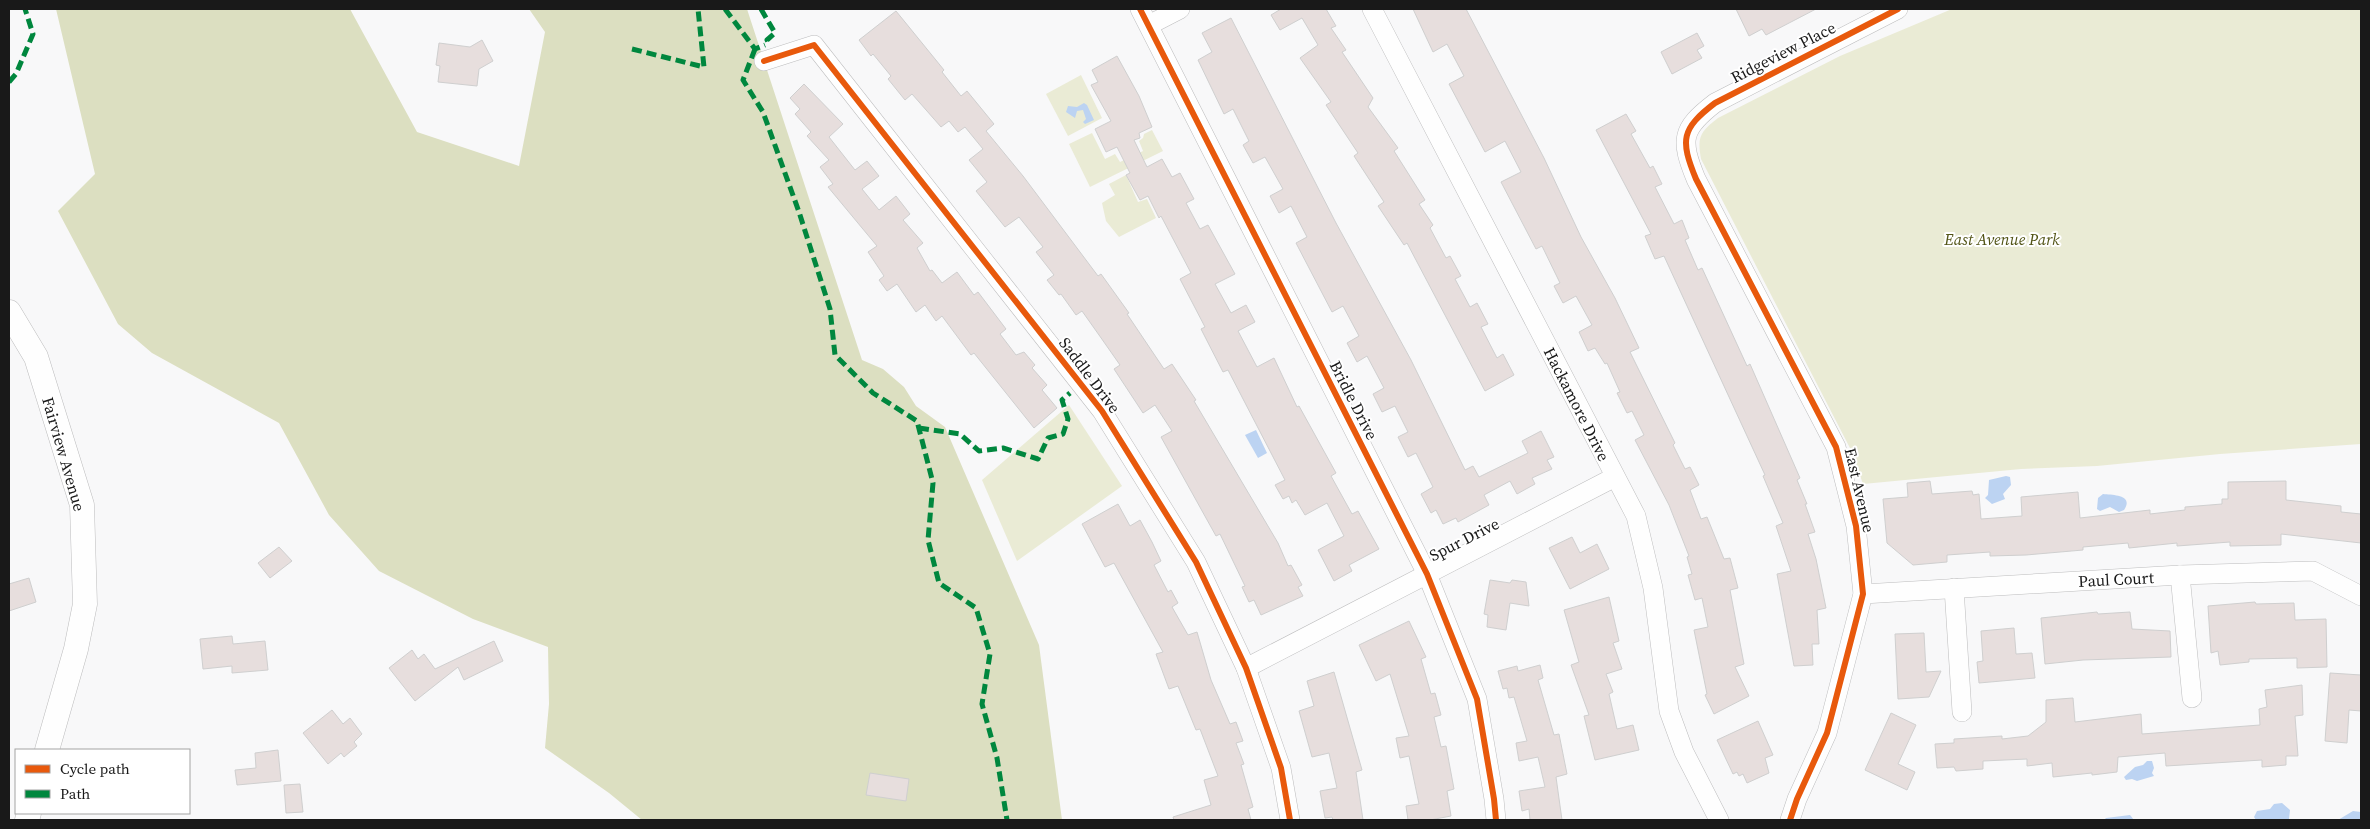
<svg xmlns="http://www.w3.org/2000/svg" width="2370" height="829" viewBox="0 0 2370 829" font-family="'Source Serif 4',serif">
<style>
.green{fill:#eaebd5}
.forest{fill:#dcdfc1}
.water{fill:#bcd3f2}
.building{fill:#e7dedd;stroke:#cfcfcf}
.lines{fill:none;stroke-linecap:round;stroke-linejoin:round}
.minor-casing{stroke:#bdbdbe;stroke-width:20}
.major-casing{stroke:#bdbdbe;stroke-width:25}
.minor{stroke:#fefefe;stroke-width:19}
.major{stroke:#fefefe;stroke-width:24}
.quiet{stroke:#00873e;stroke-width:5;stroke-dasharray:10 5;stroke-linecap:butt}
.cycleway-casing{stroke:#fff;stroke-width:9}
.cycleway{stroke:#e8590c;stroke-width:6}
.labels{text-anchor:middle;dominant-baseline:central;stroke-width:4;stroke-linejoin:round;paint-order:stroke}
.street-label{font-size:16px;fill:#191919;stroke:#fff}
.park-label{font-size:16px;font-style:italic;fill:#525416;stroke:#fff}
</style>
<rect width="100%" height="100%" fill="#f8f8f9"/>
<g class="green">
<path d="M 1952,9 L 2361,9 L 2361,444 L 2220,454 L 2097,466 L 2021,469 L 1863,484 L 1851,450 L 1701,159 C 1697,137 1700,132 1718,118 L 1840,56 Z"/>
<path d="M 1081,75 L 1102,118 L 1068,136 L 1046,94 Z"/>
<path d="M 1152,130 L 1163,151 L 1090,187 L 1069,144 L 1092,133 L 1105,159 L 1115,154 L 1120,162 L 1143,151 L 1139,141 L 1143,138 L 1144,134 Z"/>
<path d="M 1126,175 L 1138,202 L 1147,199 L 1156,218 L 1119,237 L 1106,221 L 1102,203 L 1115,195 L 1109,184 Z"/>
<path d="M 1069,405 L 1122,486 L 1017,561 L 982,480 Z"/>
</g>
<path class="forest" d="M 56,9 L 350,9 L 417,132 L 519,166 L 545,32 L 529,9 L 747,9 L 862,360 L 883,369 L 904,387 L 916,406 L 945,427 L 1039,645 L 1062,820 L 642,820 L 609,793 L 545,748 L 549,704 L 548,647 L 473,619 L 379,571 L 329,515 L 279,423 L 152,353 L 118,324 L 58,211 L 95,174 Z"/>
<g class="water">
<path d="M 1084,103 L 1087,105 L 1094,120 L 1085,124 L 1083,122 L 1086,119 L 1083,110 L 1077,111 L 1075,118 L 1066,112 L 1068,106 L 1077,107 Z"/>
<path d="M 1256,430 L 1267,453 L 1258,458 L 1245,435 Z"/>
<path d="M 2006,476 L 2010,477 L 2011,485 L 2003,494 L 2005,499 L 1992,504 L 1985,498 L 1988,495 L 1989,480 Z"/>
<path d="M 2103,494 C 2114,495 2134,495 2124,510 L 2119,512 L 2110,507 L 2100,511 L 2097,509 L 2098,498 Z"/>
<path d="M 2147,761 L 2152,761 L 2154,768 L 2152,773 L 2154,776 L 2137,781 L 2132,779 L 2126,780 L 2124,777 L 2135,767 L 2143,765 Z"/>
<path d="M 2282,803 L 2290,810 L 2289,819 L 2256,820 L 2254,817 L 2257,811 L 2270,809 L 2274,804 Z"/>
<path d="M 2353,811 L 2361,812 L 2361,820 L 2338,820 Z"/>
<path d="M 2130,815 L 2134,820 L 2104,820 L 2106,818 Z"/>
</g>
<g class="building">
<path d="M 1281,9 L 1326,9 L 1336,26 L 1331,28 L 1346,50 L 1342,52 L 1373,98 L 1368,107 L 1398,148 L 1394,151 L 1425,200 L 1419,204 L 1433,225 L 1430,228 L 1446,258 L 1450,256 L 1461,276 L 1455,279 L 1470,307 L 1477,303 L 1488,324 L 1481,327 L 1497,358 L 1503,354 L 1514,375 L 1485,391 L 1407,243 L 1404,245 L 1378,206 L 1384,202 L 1354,156 L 1358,153 L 1326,105 L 1331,102 L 1300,58 L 1318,45 L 1302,18 L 1280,30 L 1271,15 Z"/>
<path d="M 1413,9 L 1466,9 L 1544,158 L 1581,237 L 1615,298 L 1639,348 L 1630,352 L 1675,443 L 1673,445 L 1685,469 L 1690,467 L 1699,485 L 1690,490 L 1701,519 L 1707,517 L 1724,559 L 1730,558 L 1738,588 L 1730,590 L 1744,664 L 1735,667 L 1749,696 L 1714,714 L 1705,695 L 1707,694 L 1694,630 L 1708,627 L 1702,598 L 1695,600 L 1688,575 L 1692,574 L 1687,557 L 1689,556 L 1669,505 L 1635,440 L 1644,435 L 1632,411 L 1627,413 L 1617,393 L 1620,392 L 1607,363 L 1605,364 L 1595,348 L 1588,351 L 1579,332 L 1592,325 L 1576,296 L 1563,303 L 1554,286 L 1560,283 L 1542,246 L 1536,249 L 1501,182 L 1521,172 L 1505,141 L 1485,152 L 1449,84 L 1464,76 L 1447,44 L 1433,52 Z"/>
<path d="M 1736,9 L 1816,9 L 1766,35 L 1762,29 L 1749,36 Z"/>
<path d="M 896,11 L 944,70 L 942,72 L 961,96 L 967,91 L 994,124 L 986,131 L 1023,176 L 1098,276 L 1101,274 L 1129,313 L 1127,314 L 1164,369 L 1172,364 L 1196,400 L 1194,401 L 1278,543 L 1288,566 L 1291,565 L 1302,585 L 1298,587 L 1303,596 L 1261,615 L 1254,600 L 1249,602 L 1242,587 L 1245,586 L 1220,534 L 1216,536 L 1161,437 L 1172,431 L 1155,405 L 1143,413 L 1114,369 L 1120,365 L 1099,335 L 1082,311 L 1076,315 L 1061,294 L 1059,295 L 1047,280 L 1054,275 L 1036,252 L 1043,247 L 1019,217 L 1005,227 L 976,191 L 987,182 L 969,160 L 983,149 L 965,127 L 958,132 L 949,121 L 941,127 L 912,94 L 905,100 L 888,79 L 891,76 L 873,54 L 871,56 L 859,40 Z"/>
<path d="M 1231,18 L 1336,223 L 1411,360 L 1465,470 L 1473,466 L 1479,477 L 1528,453 L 1522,441 L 1541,431 L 1554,457 L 1547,460 L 1552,469 L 1532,478 L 1535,484 L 1517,494 L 1510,481 L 1484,495 L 1489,505 L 1458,522 L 1456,518 L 1443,524 L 1436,510 L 1431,513 L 1421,494 L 1433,487 L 1416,453 L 1408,457 L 1398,437 L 1408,432 L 1395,406 L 1382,412 L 1373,394 L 1384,388 L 1367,356 L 1357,362 L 1347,343 L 1359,336 L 1343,306 L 1332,312 L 1296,243 L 1307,237 L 1291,206 L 1279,213 L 1270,196 L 1283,189 L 1265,157 L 1253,163 L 1243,145 L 1249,141 L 1233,109 L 1224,114 L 1198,60 L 1212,52 L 1202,33 Z"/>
<path d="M 1697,33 L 1704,46 L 1697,50 L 1702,58 L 1672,74 L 1661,52 Z"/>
<path d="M 482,40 L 493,61 L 479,69 L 477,86 L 438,82 L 440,66 L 436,65 L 439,43 L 470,47 Z"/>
<path d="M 1117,56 L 1139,96 L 1152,127 L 1139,133 L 1140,138 L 1134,140 L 1147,167 L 1162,159 L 1172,177 L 1180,173 L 1194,199 L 1186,203 L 1200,229 L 1208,225 L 1235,274 L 1215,284 L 1231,313 L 1246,305 L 1255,322 L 1238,331 L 1257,367 L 1274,358 L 1297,407 L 1299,406 L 1336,473 L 1331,476 L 1352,514 L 1358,511 L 1379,549 L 1349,565 L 1352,571 L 1334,581 L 1318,550 L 1344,536 L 1327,503 L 1305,515 L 1296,500 L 1292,503 L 1289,496 L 1283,499 L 1275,485 L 1285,480 L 1228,370 L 1223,372 L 1201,329 L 1205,327 L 1180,279 L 1191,273 L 1161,216 L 1159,218 L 1148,196 L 1140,200 L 1126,175 L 1130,173 L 1117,147 L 1106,152 L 1095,129 L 1111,121 L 1091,85 L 1098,82 L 1092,70 Z"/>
<path d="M 804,84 L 843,124 L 829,137 L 855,170 L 867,161 L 879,176 L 862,189 L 879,210 L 896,196 L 910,214 L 903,220 L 923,243 L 917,248 L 930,271 L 932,270 L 942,283 L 957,272 L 974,295 L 978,292 L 1006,329 L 1000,334 L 1016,355 L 1024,352 L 1035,365 L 1032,368 L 1047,385 L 1042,390 L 1057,408 L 1034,428 L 974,353 L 971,355 L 942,316 L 936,321 L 925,305 L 916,312 L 897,284 L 887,291 L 879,280 L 884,276 L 868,252 L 877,246 L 828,187 L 833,184 L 820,167 L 829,160 L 807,136 L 811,132 L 795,114 L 800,109 L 790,98 Z"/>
<path d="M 1626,114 L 1636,131 L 1631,134 L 1650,168 L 1653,166 L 1662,184 L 1655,187 L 1674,224 L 1682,220 L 1689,238 L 1685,240 L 1698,270 L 1702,268 L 1747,366 L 1750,364 L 1800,478 L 1797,480 L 1807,504 L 1805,504 L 1815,532 L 1808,534 L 1816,559 L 1826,608 L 1817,610 L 1819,644 L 1812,644 L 1813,665 L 1794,666 L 1777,574 L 1791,571 L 1776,526 L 1783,523 L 1763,476 L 1765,475 L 1664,256 L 1655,259 L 1645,236 L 1651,234 L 1596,130 Z"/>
<path d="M 1930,481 L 1932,494 L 1972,491 L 1973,495 L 1979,494 L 1981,519 L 2022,516 L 2021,497 L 2078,492 L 2080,518 L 2150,510 L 2150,514 L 2185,510 L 2185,507 L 2222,504 L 2222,499 L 2228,499 L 2228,482 L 2286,481 L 2286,500 L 2341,506 L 2341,512 L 2361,514 L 2361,543 L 2281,534 L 2281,545 L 2230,546 L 2230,542 L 2177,546 L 2177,543 L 2129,548 L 2128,543 L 2083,547 L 2083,550 L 2026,555 L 1990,556 L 1990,552 L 1947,555 L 1947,562 L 1913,565 L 1887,543 L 1883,499 L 1908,497 L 1907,483 Z"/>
<path d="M 1118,504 L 1130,526 L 1140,520 L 1152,542 L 1161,561 L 1154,565 L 1168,592 L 1171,590 L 1178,603 L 1172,607 L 1188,635 L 1197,632 L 1211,680 L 1230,724 L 1236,722 L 1243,741 L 1236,743 L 1244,764 L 1241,765 L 1253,807 L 1248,809 L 1251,820 L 1174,820 L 1173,817 L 1211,805 L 1204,780 L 1218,776 L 1200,729 L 1196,730 L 1178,686 L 1169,689 L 1156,654 L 1163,652 L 1114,563 L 1105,567 L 1082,524 Z"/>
<path d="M 1572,537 L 1580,553 L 1597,544 L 1609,569 L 1570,589 L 1549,548 Z"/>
<path d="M 279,547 L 292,561 L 270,578 L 258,563 Z"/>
<path d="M 29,578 L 36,602 L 9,611 L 9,584 Z"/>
<path d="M 1490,580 L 1510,583 L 1512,580 L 1526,582 L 1529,606 L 1510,603 L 1506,630 L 1487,627 L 1488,615 L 1484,614 Z"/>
<path d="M 1609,597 L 1619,641 L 1613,643 L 1622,669 L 1606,674 L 1613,692 L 1609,694 L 1617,729 L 1633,725 L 1639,750 L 1595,760 L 1584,716 L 1589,715 L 1571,665 L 1579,662 L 1564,610 Z"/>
<path d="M 2255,602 L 2256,604 L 2294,603 L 2295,620 L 2326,619 L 2327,667 L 2297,668 L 2297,658 L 2249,659 L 2249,662 L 2220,665 L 2218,651 L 2211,653 L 2208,606 Z"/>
<path d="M 2097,612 L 2098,614 L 2130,612 L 2132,629 L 2170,631 L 2171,657 L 2083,660 L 2045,664 L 2041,618 Z"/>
<path d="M 1409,621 L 1426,657 L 1421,659 L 1431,694 L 1435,693 L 1441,715 L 1434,717 L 1441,747 L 1446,746 L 1454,789 L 1447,791 L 1451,816 L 1430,820 L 1408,820 L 1406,806 L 1419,804 L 1409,756 L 1400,758 L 1396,738 L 1409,736 L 1390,674 L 1376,681 L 1359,645 Z"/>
<path d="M 2014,628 L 2016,654 L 2032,653 L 2035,678 L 1979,683 L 1977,662 L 1983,661 L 1981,631 Z"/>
<path d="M 1924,633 L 1926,672 L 1941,671 L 1929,697 L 1898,699 L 1895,634 Z"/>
<path d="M 232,636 L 233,644 L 265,641 L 268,670 L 232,673 L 232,666 L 203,669 L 200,639 Z"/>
<path d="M 494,641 L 503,661 L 464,680 L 458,667 L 415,701 L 389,668 L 412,650 L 418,659 L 424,654 L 435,669 Z"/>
<path d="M 1540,665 L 1543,678 L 1538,680 L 1554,735 L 1559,734 L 1567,774 L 1556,777 L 1562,820 L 1530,820 L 1529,809 L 1522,811 L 1519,791 L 1545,787 L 1538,757 L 1519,761 L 1516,743 L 1527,741 L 1514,697 L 1509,698 L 1507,688 L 1503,689 L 1498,671 L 1517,666 L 1518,671 Z"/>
<path d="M 1334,672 L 1362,770 L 1356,772 L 1363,820 L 1333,820 L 1332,817 L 1325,818 L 1320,791 L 1337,788 L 1329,753 L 1312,757 L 1299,711 L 1314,706 L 1307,681 Z"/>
<path d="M 2330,673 L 2361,675 L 2361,711 L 2349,710 L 2347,743 L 2325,741 Z"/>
<path d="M 2302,685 L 2303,715 L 2295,716 L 2298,756 L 2286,756 L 2286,765 L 2262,767 L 2262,760 L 2166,766 L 2165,753 L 2118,757 L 2117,772 L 2092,775 L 2092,773 L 2053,777 L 2052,763 L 2027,766 L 2027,759 L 1983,761 L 1983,769 L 1956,771 L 1954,767 L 1937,768 L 1935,744 L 1954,743 L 1954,739 L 2002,736 L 2002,739 L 2028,736 L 2046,722 L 2046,700 L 2073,698 L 2075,722 L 2141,714 L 2142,734 L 2260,725 L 2259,709 L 2267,707 L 2265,690 Z"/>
<path d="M 332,710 L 343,724 L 350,718 L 362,734 L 354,742 L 357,746 L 344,757 L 341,753 L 328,764 L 303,733 Z"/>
<path d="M 1891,713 L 1916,725 L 1898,764 L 1915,772 L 1907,790 L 1865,770 Z"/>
<path d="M 1758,721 L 1773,755 L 1765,758 L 1769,773 L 1747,783 L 1743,774 L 1739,776 L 1737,772 L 1733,774 L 1717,740 Z"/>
<path d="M 278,750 L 281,781 L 237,785 L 235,770 L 256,768 L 255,753 Z"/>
<path d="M 870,773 L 909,779 L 906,801 L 866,795 Z"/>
<path d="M 300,784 L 303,812 L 286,813 L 284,785 Z"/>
</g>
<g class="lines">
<defs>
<g id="minor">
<path d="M 1140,9 L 1427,574 L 1477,699 L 1494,799 L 1496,820"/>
<path d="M 1372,9 L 1636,516 L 1653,588 L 1669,711 L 1684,752 L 1719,820"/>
<path d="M 1149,25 L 1180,9"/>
<path d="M 764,61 L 814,45 L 1102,411 L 1196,562 L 1246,668 L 1281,768 L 1290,820"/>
<path d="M 2180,575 L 2192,698"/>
<path d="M 1954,588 L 1962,712"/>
<path d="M 1863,594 L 2180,575 L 2313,571 L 2361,596"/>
<path d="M 1246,668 L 1615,477"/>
<path d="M 1790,820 L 1797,799 L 1827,733 L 1863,594 L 1856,526 L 1836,447 L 1696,179 C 1680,140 1681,129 1715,103 L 1898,9"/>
</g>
<g id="major">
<path d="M 9,312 L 36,357 L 82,505 L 85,604 L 76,649 L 47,750"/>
<path d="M 27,820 L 29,813"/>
</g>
</defs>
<use href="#minor" class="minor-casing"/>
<use href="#major" class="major-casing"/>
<use href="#minor" class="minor"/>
<use href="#major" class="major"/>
<g class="quiet">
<path d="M 725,9 L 755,49 L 765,45"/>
<path d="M 761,9 L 775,33 L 767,40 L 769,44"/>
<path d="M 632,49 L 704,67 L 698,9"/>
<path d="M 755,49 L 743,80 L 763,112 L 799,212 L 830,309 L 835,355 L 873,393 L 917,421 L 933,483 L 928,540 L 939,583 L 976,608 L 990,654 L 982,704 L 997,758 L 1007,820"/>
<path d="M 9,82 L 16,74 L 33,34 L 25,9"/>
<path d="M 919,428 L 960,434 L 979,451 L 1003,448 L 1038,459 L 1048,438 L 1063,434 L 1068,419 L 1062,400 L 1070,393"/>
</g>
<defs>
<g id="cycleway">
<path d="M 1140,9 L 1427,574 L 1477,699 L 1494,799 L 1496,820"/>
<path d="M 764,61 L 814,45 L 1102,411 L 1196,562 L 1246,668 L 1281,768 L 1290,820"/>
<path d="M 1790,820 L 1797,799 L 1827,733 L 1863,594 L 1856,526 L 1836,447 L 1696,179 C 1680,140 1681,129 1715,103 L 1898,9"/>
</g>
</defs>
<use href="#cycleway" class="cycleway-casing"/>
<use href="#cycleway" class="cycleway"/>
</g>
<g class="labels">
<g class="street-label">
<text transform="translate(1783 52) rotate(-27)">Ridgeview Place</text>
<text transform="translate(1090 375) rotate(53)">Saddle Drive</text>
<text transform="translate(1354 400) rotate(63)">Bridle Drive</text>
<text transform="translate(1577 404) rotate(63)">Hackamore Drive</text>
<text transform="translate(64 454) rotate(74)">Fairview Avenue</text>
<text transform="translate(1860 490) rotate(77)">East Avenue</text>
<text transform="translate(1464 539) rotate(-27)">Spur Drive</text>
<text transform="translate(2116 579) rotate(-3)">Paul Court</text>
</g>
<g class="park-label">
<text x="2002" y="239">East Avenue Park</text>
</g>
</g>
<rect width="2370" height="829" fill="none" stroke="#191919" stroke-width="20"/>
<rect x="15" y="749" width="175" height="65" fill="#ffffff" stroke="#a3a3a3"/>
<rect x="25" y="765" width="25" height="8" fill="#e8590c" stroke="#a3a3a3"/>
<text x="60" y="774" font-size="15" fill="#191919">Cycle path</text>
<rect x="25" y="790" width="25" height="8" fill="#00873e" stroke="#a3a3a3"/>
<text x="60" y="799" font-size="15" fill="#191919">Path</text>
</svg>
